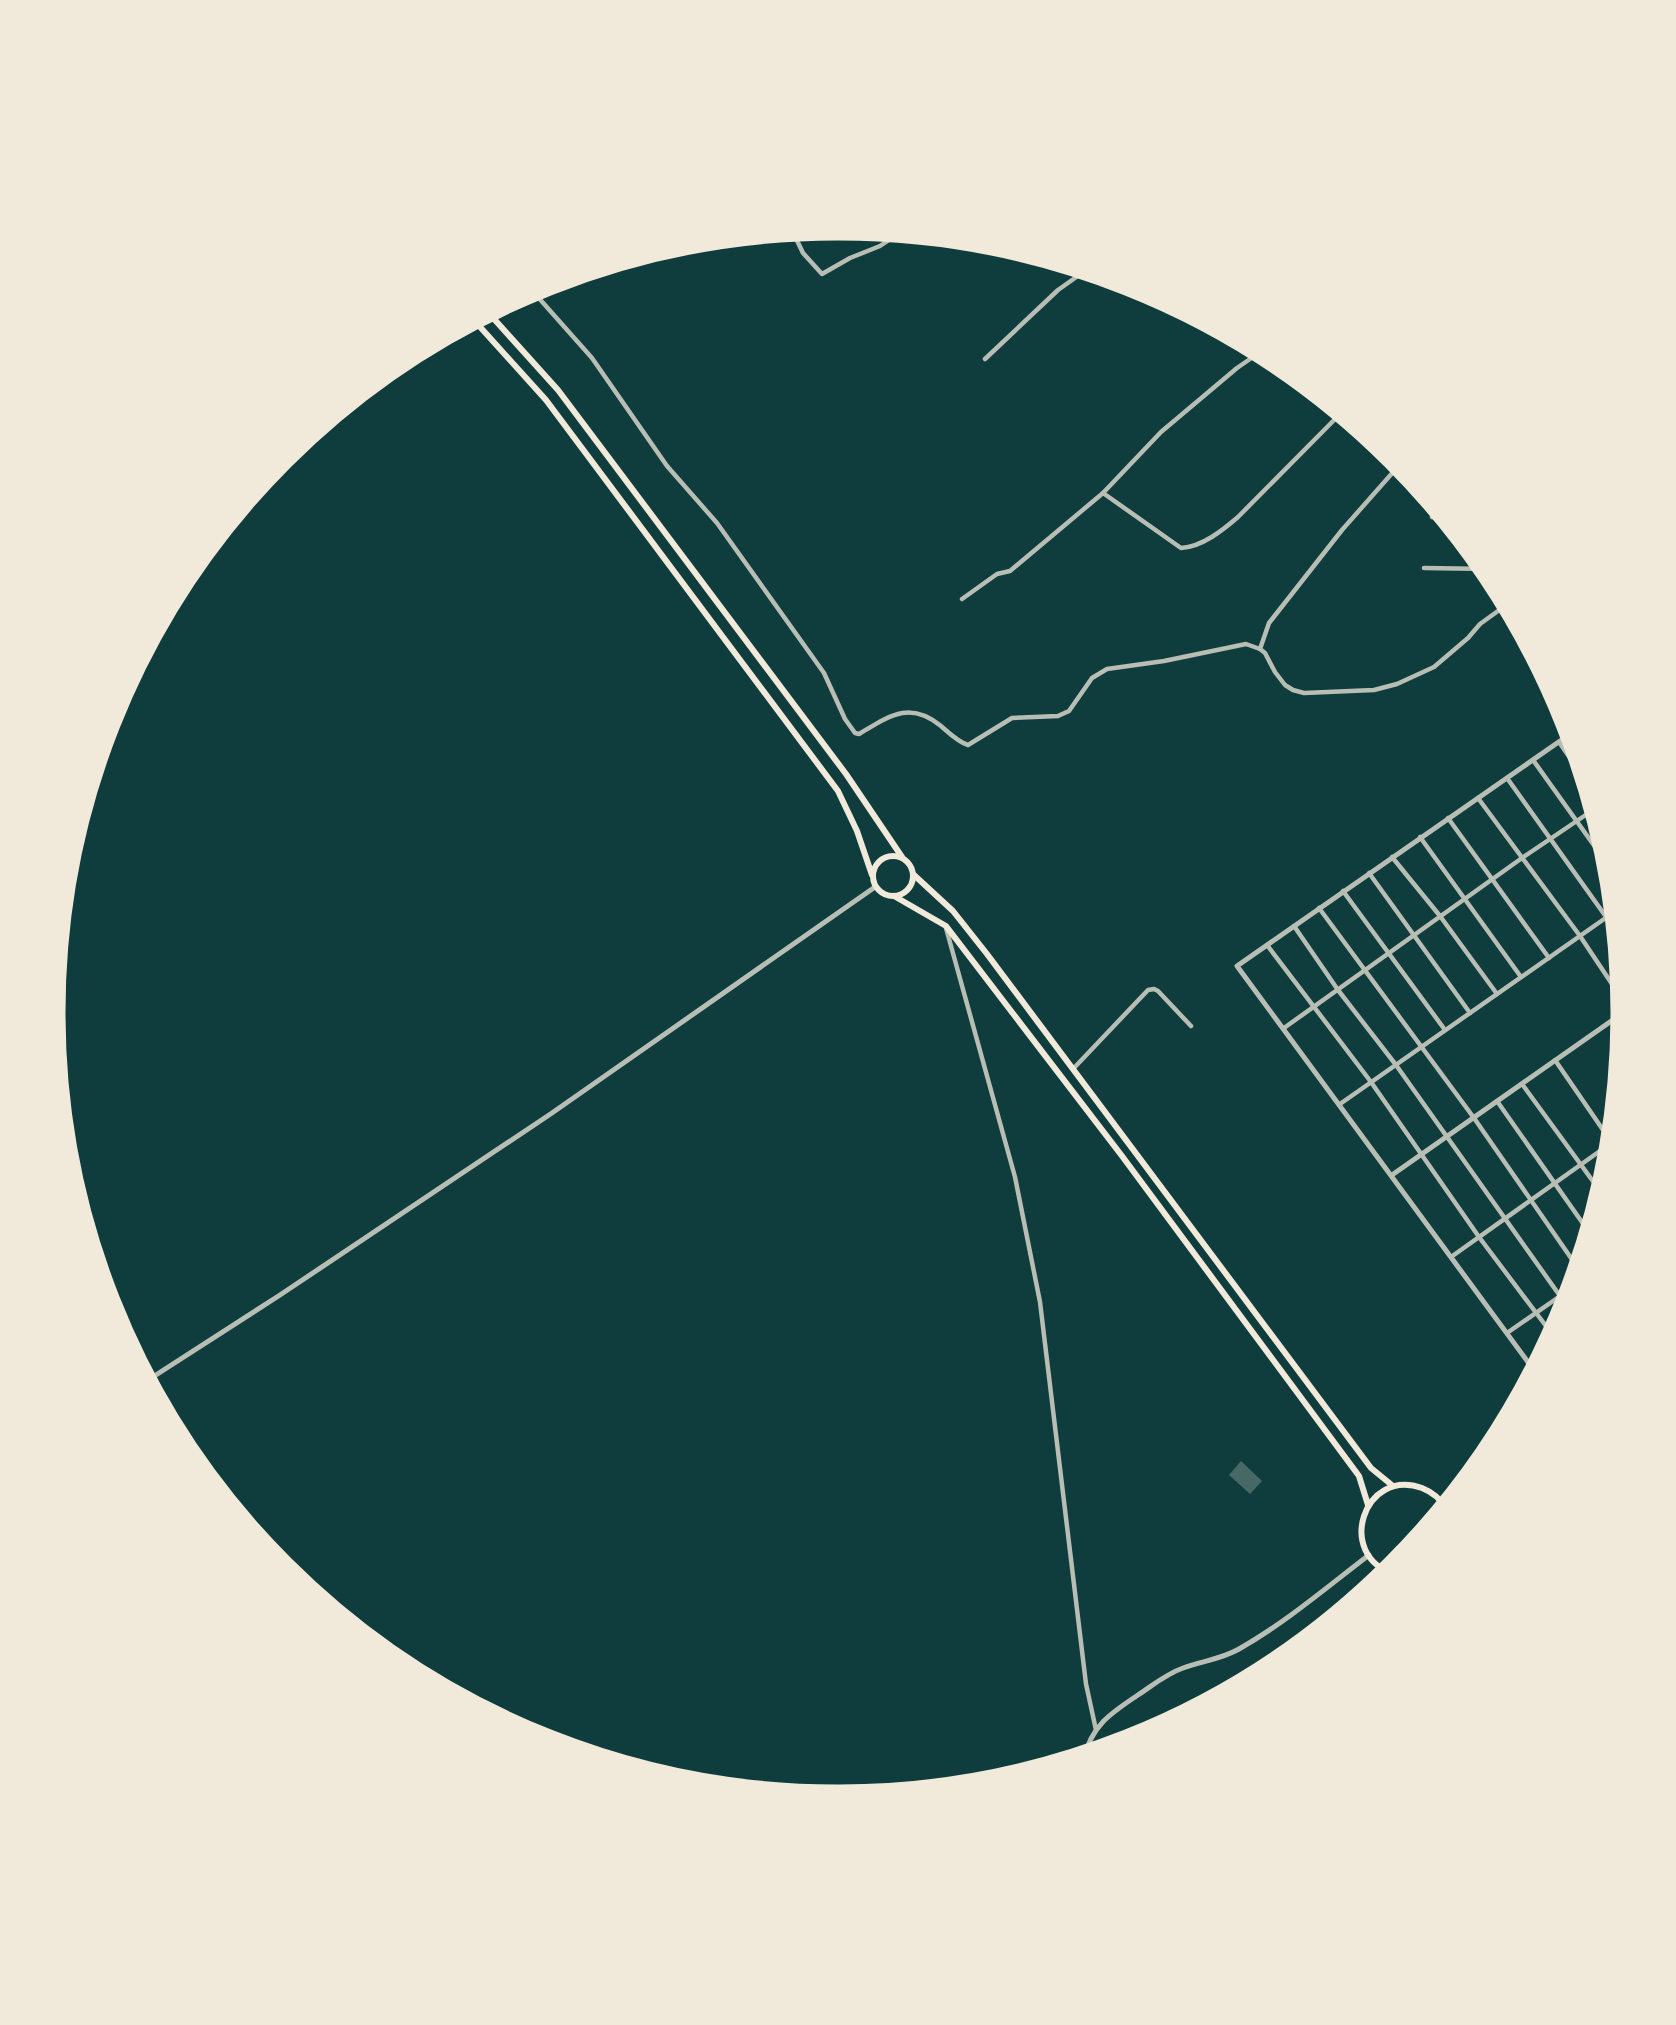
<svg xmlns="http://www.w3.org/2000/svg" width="1676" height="2025" viewBox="0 0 1676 2025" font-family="'Noto Sans',sans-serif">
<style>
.building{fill:#486865}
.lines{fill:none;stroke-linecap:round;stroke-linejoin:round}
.minor{stroke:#b8beb3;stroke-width:4.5}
.tertiary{stroke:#b8beb3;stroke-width:5}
.secondary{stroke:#f1e9da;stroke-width:6}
.rim{fill:none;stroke:#f1e9da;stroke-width:9}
</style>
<rect width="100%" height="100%" fill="#0f3d3e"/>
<path class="building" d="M 1241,1461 L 1262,1481 L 1250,1494 L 1229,1475 Z"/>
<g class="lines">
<g class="minor">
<path d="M 791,228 L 803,253 L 822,274 L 850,258 L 880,246 L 904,230"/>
<path d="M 529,287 L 592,358 L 667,466 L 717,523 L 824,673 L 845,719 L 855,733 L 859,734 C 889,716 910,700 941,726 C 949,733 958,742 968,745 L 1012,718 L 1058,716 L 1069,711 L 1092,678 L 1107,669 L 1164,661 L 1246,644 L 1260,649 L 1265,653 L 1275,672 L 1285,685 L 1293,690 L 1304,693 L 1374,690 L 1397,684 L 1434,667 L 1468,638 L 1480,624 L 1509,603"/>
<path d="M 985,359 L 1058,290 L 1089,268"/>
<path d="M 1103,493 L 1181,548 C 1202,547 1223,530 1238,517 L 1343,411"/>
<path d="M 1432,517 L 1440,508"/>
<path d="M 1424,568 L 1489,569"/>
<path d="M 962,599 L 997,574 L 1010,571 L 1103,493 L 1161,432 L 1237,368 L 1263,350"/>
<path d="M 1260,649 L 1269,623 L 1342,530 L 1402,462"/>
<path d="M 1559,742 L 1590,787"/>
<path d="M 1533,760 L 1613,872"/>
<path d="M 1507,778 L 1619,935"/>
<path d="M 1478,798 L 1580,936 L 1626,1005"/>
<path d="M 1448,818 L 1549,958"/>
<path d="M 1420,837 L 1521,977"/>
<path d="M 1392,857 L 1440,916 L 1497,994"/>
<path d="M 1369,873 L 1470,1013"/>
<path d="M 1343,891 L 1445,1030"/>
<path d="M 1319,908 L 1474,1118 L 1580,1271"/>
<path d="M 1294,926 L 1338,990 L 1396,1065 L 1560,1296"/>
<path d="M 946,928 L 1015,1177 L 1040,1302 L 1086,1684 L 1096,1730"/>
<path d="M 1267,945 L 1371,1082 L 1479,1237 L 1555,1338"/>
<path d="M 1284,1028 L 1522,858 L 1596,808"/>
<path d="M 1555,1060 L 1612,1143"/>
<path d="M 1073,1069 L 1148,990 L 1154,989 L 1158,991 L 1191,1026"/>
<path d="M 1522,1084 L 1603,1195"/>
<path d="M 1497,1101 L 1591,1235"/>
<path d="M 1340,1104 L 1617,910"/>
<path d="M 1608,1145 L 1613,1152"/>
<path d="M 1451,1257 L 1614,1141"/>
<path d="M 1563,1294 L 1570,1304"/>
<path d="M 1507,1333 L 1576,1285"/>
</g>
<g class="tertiary">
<path d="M 1392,1175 L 1627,1010"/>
<path d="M 1536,1373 L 1237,966 L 1573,732"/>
<path d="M 145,1382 L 280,1295 L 552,1113 L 875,887"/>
<path d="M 1444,1505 L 1457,1496"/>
<path d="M 1084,1758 C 1092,1725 1111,1713 1138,1695 C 1153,1685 1166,1674 1183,1668 C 1202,1661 1222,1659 1239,1649 C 1285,1623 1327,1587 1369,1555"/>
</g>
<g class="secondary">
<path d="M 486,310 L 558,390 L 846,774 L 902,857"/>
<path d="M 472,318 L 546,400 L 838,791 L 857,831 L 872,875"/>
<circle cx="893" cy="876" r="20"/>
<path d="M 914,875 L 953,911 L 987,954 L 1371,1468 L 1393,1486"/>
<path d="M 894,896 L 946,926 L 1122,1156 L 1359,1476 L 1368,1505"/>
<path d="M 1393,1573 C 1336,1556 1363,1467 1422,1488 C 1432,1492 1441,1499 1446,1509"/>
</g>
</g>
<path d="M0 0H1676V2025H0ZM837 236H839A776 776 0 0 1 1615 1012V1013A776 776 0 0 1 839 1789H837A776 776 0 0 1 61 1013V1012A776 776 0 0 1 837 236Z" fill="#f1e9da" fill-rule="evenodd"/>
<path class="rim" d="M837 236H839A776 776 0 0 1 1615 1012V1013A776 776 0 0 1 839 1789H837A776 776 0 0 1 61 1013V1012A776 776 0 0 1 837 236Z"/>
</svg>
